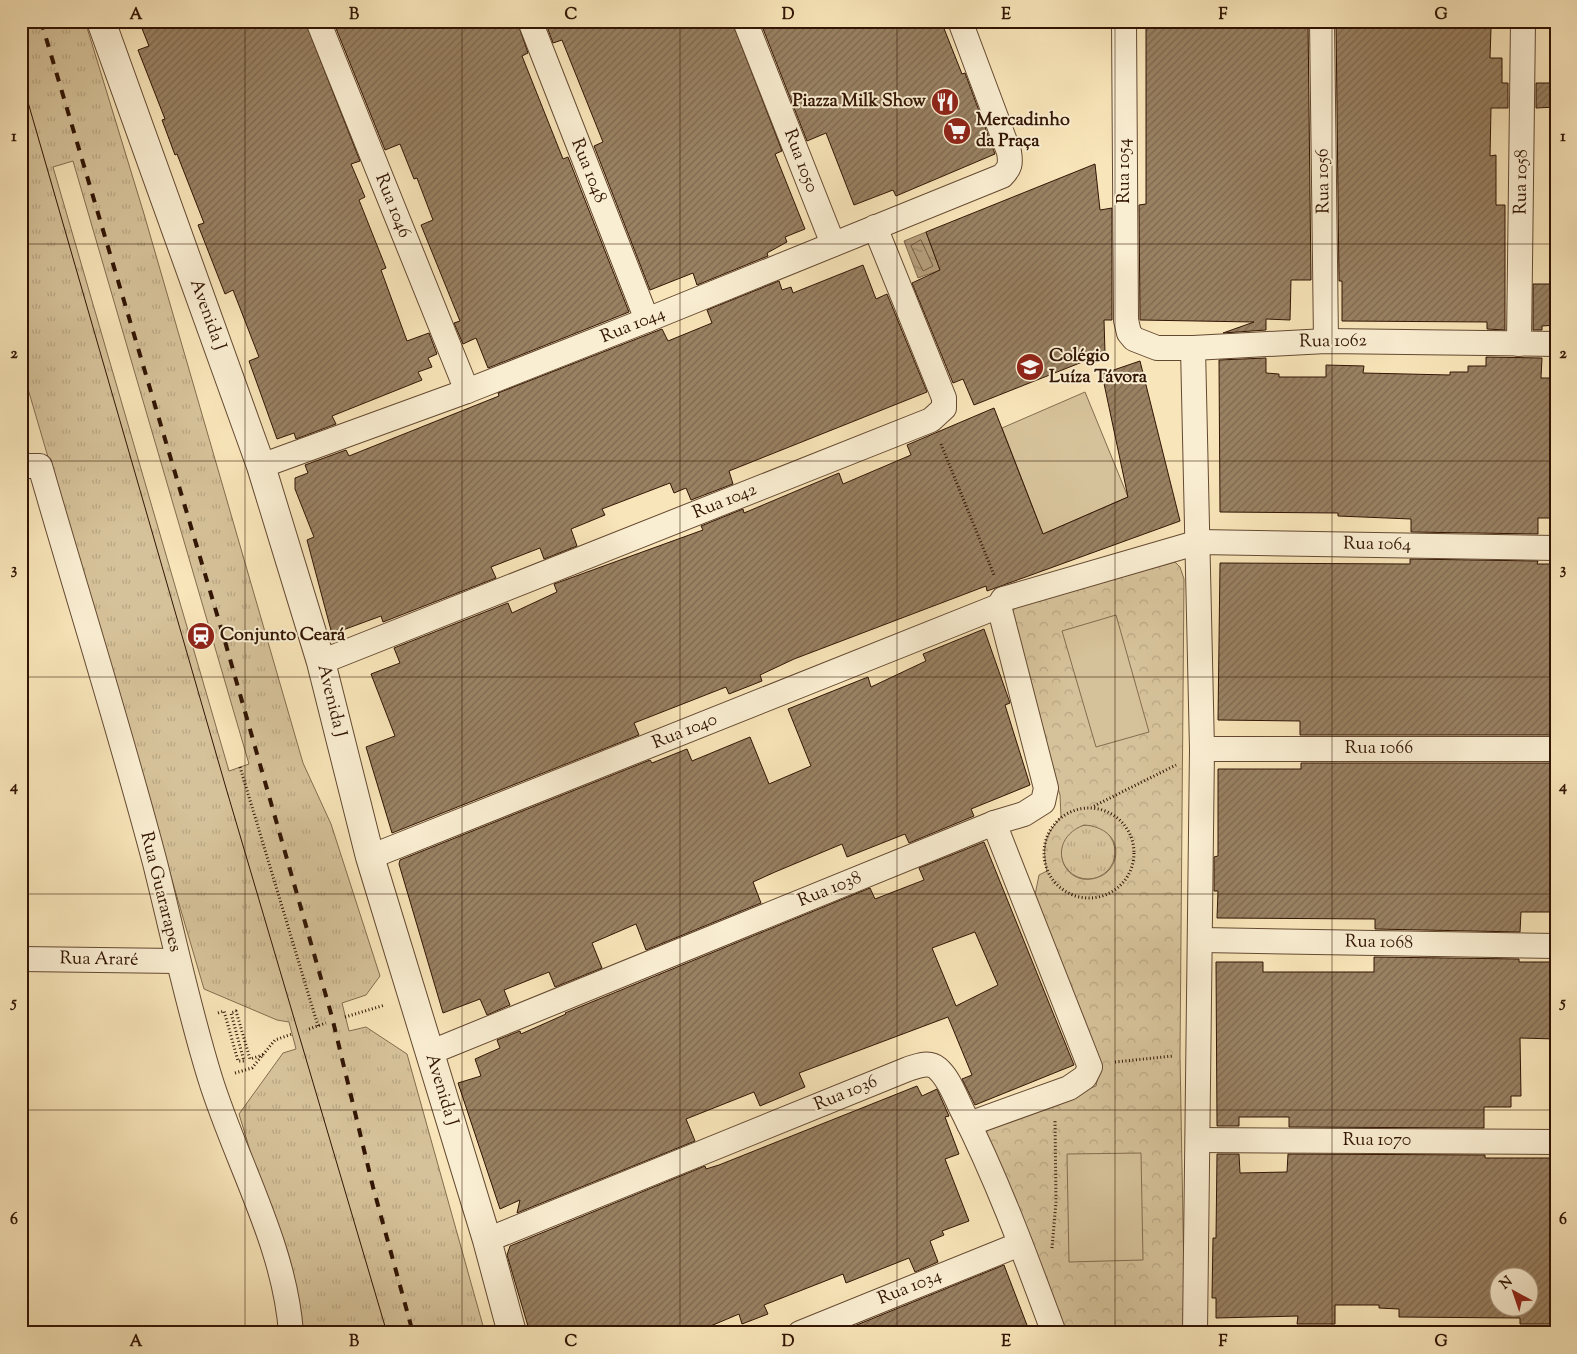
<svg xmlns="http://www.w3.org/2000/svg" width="1577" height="1354" viewBox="0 0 1577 1354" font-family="'Sorts Mill Goudy',serif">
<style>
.grass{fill:url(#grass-tufts);stroke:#846c4f;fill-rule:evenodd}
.park{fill:url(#park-crowns);stroke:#846c4f;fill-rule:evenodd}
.pitch{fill:#d6c29a;stroke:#846c4f}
.water{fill:url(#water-ripples);stroke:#81674b}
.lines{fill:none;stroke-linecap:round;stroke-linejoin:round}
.shore{stroke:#745a40;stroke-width:1}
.building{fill:url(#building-hatch);stroke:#321504;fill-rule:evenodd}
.minor-casing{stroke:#644931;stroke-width:26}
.tertiary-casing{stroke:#644931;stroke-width:30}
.path{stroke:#321504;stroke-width:3;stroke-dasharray:1 2.5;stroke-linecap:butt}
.minor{stroke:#faeed2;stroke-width:24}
.tertiary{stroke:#faeed2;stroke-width:28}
.tram{stroke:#321504;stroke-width:1}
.rail{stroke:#321504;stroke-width:4;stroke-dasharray:9 9;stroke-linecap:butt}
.grid{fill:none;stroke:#321504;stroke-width:1;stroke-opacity:0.55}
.labels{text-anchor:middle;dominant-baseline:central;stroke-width:4;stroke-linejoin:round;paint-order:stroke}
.poi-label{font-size:18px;font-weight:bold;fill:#321504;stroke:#faeed2;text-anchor:start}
.street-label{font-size:18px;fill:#321504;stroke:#faeed2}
.neatline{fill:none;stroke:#321504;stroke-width:2}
.grid-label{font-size:16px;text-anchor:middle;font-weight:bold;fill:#321504}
</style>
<defs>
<pattern id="grass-tufts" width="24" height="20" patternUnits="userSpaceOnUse" patternTransform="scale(1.25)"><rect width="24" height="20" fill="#d6c29a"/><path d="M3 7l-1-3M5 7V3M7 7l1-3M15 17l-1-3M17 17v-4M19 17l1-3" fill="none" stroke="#b8a683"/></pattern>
<pattern id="park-crowns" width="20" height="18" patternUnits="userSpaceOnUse" patternTransform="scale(1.25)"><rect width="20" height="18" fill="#d6c29a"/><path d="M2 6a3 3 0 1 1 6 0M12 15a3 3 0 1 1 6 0" fill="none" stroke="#b8a683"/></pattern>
<pattern id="water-ripples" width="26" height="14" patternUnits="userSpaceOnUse" patternTransform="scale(1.25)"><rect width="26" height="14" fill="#b59e7b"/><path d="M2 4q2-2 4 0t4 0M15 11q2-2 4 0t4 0" fill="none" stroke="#948063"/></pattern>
<pattern id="building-hatch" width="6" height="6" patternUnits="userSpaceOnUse" patternTransform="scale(1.25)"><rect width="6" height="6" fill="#998162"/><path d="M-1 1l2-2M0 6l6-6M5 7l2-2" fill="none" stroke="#7d684f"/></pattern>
</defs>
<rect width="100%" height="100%" fill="#f8e5b9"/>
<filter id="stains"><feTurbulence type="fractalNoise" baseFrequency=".004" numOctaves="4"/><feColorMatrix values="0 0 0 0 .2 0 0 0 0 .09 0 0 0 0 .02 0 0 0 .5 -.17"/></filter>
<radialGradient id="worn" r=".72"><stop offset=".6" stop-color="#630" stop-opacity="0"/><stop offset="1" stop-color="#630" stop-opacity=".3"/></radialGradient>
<g class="grass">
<path d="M 21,21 L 85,21 L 144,214 L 303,763 L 331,824 L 380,976 L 366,995 L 342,1003 L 349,1031 L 366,1027 L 407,1054 L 485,1333 L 305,1333 L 239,1114 L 283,1053 L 296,1049 L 289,1022 L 277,1020 L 204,989 L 21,365 ZM 73,161 L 249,764 L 229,771 L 53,167 Z"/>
<circle cx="1088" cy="852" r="27"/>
</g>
<path class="park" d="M 1175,562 L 1180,567 L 1184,579 L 1180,1056 L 1185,1333 L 1061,1333 L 986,1133 L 991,1125 L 1096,1086 L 1098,1076 L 1033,905 L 1039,875 L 1047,871 C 1042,846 1044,837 1061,817 L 1060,795 L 1008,622 L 1009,615 L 1017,606 ZM 1084,825 C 1103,826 1120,838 1115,859 C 1113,866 1108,873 1101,876 C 1065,893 1042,841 1084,825 Z"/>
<g class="pitch">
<path d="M 1085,392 L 1128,497 L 1043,534 L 1002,428 Z"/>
<path d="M 1116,615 L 1149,732 L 1096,747 L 1062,631 Z"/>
<path d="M 1141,1153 L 1143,1260 L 1069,1262 L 1067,1154 Z"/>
</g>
<path class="water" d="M 926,232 L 940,270 L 918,278 L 904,241 Z"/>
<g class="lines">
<path class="shore" d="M 921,240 L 933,266 L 923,271 L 911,246 Z"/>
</g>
<g class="building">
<path d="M 139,21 L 305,21 L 360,161 L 351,164 L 365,197 L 359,200 L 386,268 L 381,270 L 407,341 L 429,333 L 437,354 L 428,358 L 432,367 L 418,372 L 422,380 L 332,416 L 336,424 L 296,439 L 294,433 L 277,439 L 249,361 L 259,357 L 233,290 L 225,294 L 198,225 L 204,223 L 177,154 L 175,155 L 162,120 L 165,119 L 138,50 L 149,46 Z"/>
<path d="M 333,21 L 517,21 L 528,53 L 522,56 L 563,159 L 568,157 L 629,312 L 488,368 L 476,338 L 463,344 L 454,323 L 460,321 L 421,225 L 433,220 L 417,178 L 414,179 L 400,144 L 385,150 Z"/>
<path d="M 545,21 L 732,21 L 782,151 L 775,154 L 805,229 L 785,237 L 787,242 L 767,253 L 768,256 L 697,285 L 693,273 L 650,290 L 594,146 L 603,142 L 562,40 L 553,43 Z"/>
<path d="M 760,21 L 941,21 L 962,74 L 965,73 L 995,154 L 896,196 L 893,190 L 854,205 L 826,133 L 807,141 Z"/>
<path d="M 1146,21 L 1308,21 L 1311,280 L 1291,280 L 1290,320 L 1266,319 L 1266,330 L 1223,333 L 1254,322 L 1140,320 L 1139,205 L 1146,204 Z"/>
<path d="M 1336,21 L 1487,21 L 1487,28 L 1491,28 L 1490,58 L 1502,58 L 1502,83 L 1508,83 L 1508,108 L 1491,108 L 1490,156 L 1496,155 L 1496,205 L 1505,205 L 1505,330 L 1487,329 L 1487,322 L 1342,321 L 1342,281 L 1339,281 Z"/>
<path d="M 1536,83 L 1556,83 L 1556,107 L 1536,108 Z"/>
<path d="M 1095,164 L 1100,210 L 1112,208 L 1112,320 L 1104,320 L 1105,353 L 974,405 L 963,379 L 953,383 L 912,283 L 940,270 L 926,232 Z"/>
<path d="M 863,265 L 876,299 L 887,294 L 927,392 L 729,471 L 733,484 L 691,500 L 686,488 L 674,493 L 670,483 L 602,509 L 605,515 L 571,529 L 577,546 L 544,559 L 540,548 L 491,567 L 496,578 L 383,622 L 381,616 L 332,634 L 307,540 L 314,537 L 295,489 L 295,478 L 308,473 L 305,465 L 346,450 L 349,456 L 499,396 L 498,393 L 662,329 L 668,341 L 712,323 L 707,310 L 779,281 L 782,290 L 791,287 L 793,293 Z"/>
<path d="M 1533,284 L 1556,284 L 1556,325 L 1542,326 L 1542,330 L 1533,330 Z"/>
<path d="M 1486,357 L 1542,358 L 1541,378 L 1556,378 L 1556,518 L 1538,518 L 1538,534 L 1411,532 L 1411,519 L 1338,516 L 1338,513 L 1220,512 L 1219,360 L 1266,358 L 1266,373 L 1279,374 L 1279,377 L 1326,377 L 1326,365 L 1364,366 L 1363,373 L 1450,375 L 1450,372 L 1468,372 L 1468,366 L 1486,366 Z"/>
<path d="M 1140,361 L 1180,521 L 987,591 L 986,586 L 794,659 L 760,675 L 762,681 L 729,694 L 726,687 L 634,723 L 639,735 L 392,833 L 366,747 L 395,736 L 371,674 L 400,663 L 394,648 L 508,603 L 512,613 L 557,592 L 554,584 L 703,530 L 701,526 L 743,509 L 744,513 L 839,473 L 843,484 L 911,455 L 907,445 L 994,408 L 1043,534 L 1128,497 L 1102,374 Z"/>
<path d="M 1410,559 L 1538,561 L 1537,564 L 1556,564 L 1556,735 L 1300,735 L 1300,721 L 1218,720 L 1220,563 L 1410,564 Z"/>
<path d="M 984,629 L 1010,703 L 1005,705 L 1030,785 L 971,809 L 974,816 L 909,843 L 905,834 L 847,857 L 842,844 L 775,872 L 753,882 L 761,903 L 646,950 L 636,924 L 592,943 L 602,968 L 555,987 L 549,972 L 504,990 L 510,1005 L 487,1015 L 480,999 L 443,1013 L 399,864 L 400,860 L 650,760 L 652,763 L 687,749 L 692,761 L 750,737 L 769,784 L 811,766 L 788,709 L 868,677 L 871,687 L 926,661 L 923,654 Z"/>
<path d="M 1301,763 L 1556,763 L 1556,912 L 1521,912 L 1520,932 L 1375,929 L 1375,919 L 1217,918 L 1218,891 L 1214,891 L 1214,857 L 1218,856 L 1218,769 L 1301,769 Z"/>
<path d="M 984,842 L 1074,1065 L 975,1105 L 962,1079 L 972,1075 L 948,1017 L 799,1073 L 805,1087 L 760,1106 L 754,1092 L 686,1119 L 695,1141 L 517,1213 L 520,1200 L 500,1209 L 458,1083 L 481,1076 L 475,1059 L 500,1048 L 497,1040 L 520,1031 L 521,1034 L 566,1014 L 565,1013 L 870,888 L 875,899 L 924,880 L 919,868 ZM 975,932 L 998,985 L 956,1006 L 932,948 Z"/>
<path d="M 1374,957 L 1519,959 L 1519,962 L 1556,962 L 1556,1039 L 1520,1038 L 1521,1096 L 1511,1096 L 1511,1107 L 1484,1107 L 1484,1128 L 1289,1127 L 1289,1117 L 1239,1117 L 1239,1126 L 1217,1126 L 1216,962 L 1263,962 L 1263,972 L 1374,972 Z"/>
<path d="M 917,1086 L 922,1096 L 937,1089 L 949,1116 L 945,1117 L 959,1154 L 945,1159 L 969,1221 L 942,1231 L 944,1235 L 930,1241 L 938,1262 L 915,1272 L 909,1258 L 846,1283 L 843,1274 L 764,1305 L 768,1314 L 742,1324 L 739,1314 L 694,1333 L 530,1333 L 507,1255 L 510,1246 L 705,1166 L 706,1169 L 719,1165 Z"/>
<path d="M 1217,1154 L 1239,1154 L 1240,1173 L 1287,1172 L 1288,1154 L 1485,1155 L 1485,1158 L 1556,1158 L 1556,1324 L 1520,1324 L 1520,1318 L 1399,1317 L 1399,1309 L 1379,1308 L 1379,1305 L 1335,1305 L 1335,1324 L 1297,1324 L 1298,1316 L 1216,1318 L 1216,1298 L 1212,1298 L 1213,1238 L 1216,1238 ZM 1500,1276 L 1530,1276 L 1530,1306 L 1500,1306 Z"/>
<path d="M 1004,1265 L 1030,1333 L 837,1333 Z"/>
</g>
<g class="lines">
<defs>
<g id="minor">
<path d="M 318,21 L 467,391"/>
<path d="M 530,21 L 647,320"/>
<path d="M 745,21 L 833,244"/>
<path d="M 1124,21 L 1126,320 L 1129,333 L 1134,339 L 1157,348 L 1193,348 L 1326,341 L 1556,344"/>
<path d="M 1322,21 L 1326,341"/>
<path d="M 1519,344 L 1523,21"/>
<path d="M 1193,348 L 1202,749 L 1195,1333"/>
<path d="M 21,466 L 40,466 C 78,598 120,730 155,863 C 173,935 188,1007 210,1078 C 236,1162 285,1245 291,1333"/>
<path d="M 261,466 L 467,391 L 647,320 L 1002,176 C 1010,168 1011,164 1009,152 L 960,21"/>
<path d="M 999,606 L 1003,599 L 1199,542 L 1556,548"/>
<path d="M 321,662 L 931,420 L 944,408 L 944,398 L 875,227"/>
<path d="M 1202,749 L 1556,749"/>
<path d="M 370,857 L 999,606"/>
<path d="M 1202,940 L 1556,946"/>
<path d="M 21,959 L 177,961"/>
<path d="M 429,1053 L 994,823 L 1024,814 L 1043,802 L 1046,788 L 999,606"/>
<path d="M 969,1124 L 1069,1088 L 1085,1077 L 1090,1067 L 994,823"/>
<path d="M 1198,1140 L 1556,1142"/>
<path d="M 487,1240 L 908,1069 C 917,1066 929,1061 937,1068 C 949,1078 955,1096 962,1110 C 998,1181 1026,1258 1054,1333"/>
<path d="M 800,1333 L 1020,1244"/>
</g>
<path id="tertiary" d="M 101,21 L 261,466 L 321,662 L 370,857 L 487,1240 L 512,1333"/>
</defs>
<use href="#minor" class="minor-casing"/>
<use href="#tertiary" class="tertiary-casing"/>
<g class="path">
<path d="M 941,444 L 994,575"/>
<path d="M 240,767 L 318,1026"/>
<path d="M 1094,806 L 1176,765"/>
<circle cx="1089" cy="853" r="45"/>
<path d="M 218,1013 L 224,1011 L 238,1061 L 244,1061 L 231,1013 L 236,1011 L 250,1059 L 263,1055"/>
<path d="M 345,1017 L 385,1005"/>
<path d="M 309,1029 L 326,1023"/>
<path d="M 1115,1062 L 1173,1056"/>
<path d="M 235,1073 L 252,1068 L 275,1040 L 292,1034"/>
<path d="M 1052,1248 L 1056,1202 L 1055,1120"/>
</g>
<use href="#minor" class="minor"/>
<use href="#tertiary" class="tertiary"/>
<path class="tram" d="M 21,78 L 226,788 L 387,1333"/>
<path class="rail" d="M 41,21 L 224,638 L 332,1017 L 373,1187 L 413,1333"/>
</g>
<path class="grid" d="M 245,21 L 245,1333M 462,21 L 462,1333M 680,21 L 680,1333M 897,21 L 897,1333M 1115,21 L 1115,1333M 1332,21 L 1332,1333M 21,244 L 1556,244M 21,461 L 1556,461M 21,677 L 1556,677M 21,894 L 1556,894M 21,1110 L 1556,1110"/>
<defs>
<symbol id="restaurant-disc" viewBox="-11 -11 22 22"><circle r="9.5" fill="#8f2418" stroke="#faeed2"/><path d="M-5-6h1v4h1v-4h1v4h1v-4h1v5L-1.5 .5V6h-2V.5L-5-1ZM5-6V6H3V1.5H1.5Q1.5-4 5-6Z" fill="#fff"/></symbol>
<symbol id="supermarket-disc" viewBox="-11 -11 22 22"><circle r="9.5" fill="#8f2418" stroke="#faeed2"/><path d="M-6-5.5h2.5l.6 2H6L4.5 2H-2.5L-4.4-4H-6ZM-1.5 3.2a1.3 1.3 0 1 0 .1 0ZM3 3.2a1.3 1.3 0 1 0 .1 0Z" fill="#fff"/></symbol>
<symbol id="school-disc" viewBox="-11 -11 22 22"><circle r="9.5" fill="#8f2418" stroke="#faeed2"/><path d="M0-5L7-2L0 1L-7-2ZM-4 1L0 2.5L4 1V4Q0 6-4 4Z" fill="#fff"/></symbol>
<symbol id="station-disc" viewBox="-11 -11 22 22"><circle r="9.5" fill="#8f2418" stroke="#faeed2"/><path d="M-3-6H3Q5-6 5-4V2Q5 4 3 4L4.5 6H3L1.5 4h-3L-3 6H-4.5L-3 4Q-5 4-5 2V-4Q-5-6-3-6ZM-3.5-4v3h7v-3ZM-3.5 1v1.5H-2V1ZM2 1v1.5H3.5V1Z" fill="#fff"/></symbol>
</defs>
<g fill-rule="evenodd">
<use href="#restaurant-disc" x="929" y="86" width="32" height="32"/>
<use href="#supermarket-disc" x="941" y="115" width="32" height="32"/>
<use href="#school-disc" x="1014" y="351" width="32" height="32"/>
<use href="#station-disc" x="185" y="620" width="32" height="32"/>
</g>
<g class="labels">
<g class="poi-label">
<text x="926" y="102" text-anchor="end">Piazza Milk Show</text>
<text x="976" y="121">Mercadinho<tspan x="976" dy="21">da Praça</tspan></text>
<text x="1049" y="357">Colégio<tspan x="1049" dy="21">Luíza Távora</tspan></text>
<text x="220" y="636">Conjunto Ceará</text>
</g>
<g class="street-label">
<text transform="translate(800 161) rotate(69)">Rua 1050</text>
<text transform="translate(588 171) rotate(68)">Rua 1048</text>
<text transform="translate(1125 171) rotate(-90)">Rua 1054</text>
<text transform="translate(1324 181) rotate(-91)">Rua 1056</text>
<text transform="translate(1522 182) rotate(-89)">Rua 1058</text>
<text transform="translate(392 206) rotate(68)">Rua 1046</text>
<text transform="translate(207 315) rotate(70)">Avenida J</text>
<text transform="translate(633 326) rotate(-22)">Rua 1044</text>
<text transform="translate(1333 342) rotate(-1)">Rua 1062</text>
<text transform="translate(725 502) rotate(-22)">Rua 1042</text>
<text transform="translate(1377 545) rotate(1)">Rua 1064</text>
<text transform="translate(331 701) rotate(76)">Avenida J</text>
<text transform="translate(685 732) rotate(-22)">Rua 1040</text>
<text x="1379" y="749">Rua 1066</text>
<text transform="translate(830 890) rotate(-22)">Rua 1038</text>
<text transform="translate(160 892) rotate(76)">Rua Guararapes</text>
<text transform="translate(1379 943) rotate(1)">Rua 1068</text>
<text transform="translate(99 960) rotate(1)">Rua Araré</text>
<text transform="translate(441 1090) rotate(73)">Avenida J</text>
<text transform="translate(846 1094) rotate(-22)">Rua 1036</text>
<text x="1377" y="1141">Rua 1070</text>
<text transform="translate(910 1288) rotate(-22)">Rua 1034</text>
</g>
</g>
<rect width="1577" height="1354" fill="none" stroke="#f8e5b9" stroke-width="55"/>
<g transform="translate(1514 1292) rotate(320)"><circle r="24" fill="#faeed2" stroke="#aa9780"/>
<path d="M0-4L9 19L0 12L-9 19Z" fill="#8f2418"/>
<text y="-8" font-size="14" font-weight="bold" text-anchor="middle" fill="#321504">N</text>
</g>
<rect x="28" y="28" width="1522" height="1298" class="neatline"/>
<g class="grid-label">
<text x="136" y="19">A</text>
<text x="354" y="19">B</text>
<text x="571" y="19">C</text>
<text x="788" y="19">D</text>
<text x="1006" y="19">E</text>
<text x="1223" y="19">F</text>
<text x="1441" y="19">G</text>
<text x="14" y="141">1</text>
<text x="1563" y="141">1</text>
<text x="14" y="358">2</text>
<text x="1563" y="358">2</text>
<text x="14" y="574">3</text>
<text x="1563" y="574">3</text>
<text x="14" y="791">4</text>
<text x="1563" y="791">4</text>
<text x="14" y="1007">5</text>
<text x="1563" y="1007">5</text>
<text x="14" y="1224">6</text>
<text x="1563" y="1224">6</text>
<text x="136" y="1346">A</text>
<text x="354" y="1346">B</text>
<text x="571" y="1346">C</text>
<text x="788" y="1346">D</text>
<text x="1006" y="1346">E</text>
<text x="1223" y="1346">F</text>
<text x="1441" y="1346">G</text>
</g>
<rect width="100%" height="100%" filter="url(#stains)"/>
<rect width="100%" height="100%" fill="url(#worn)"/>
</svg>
